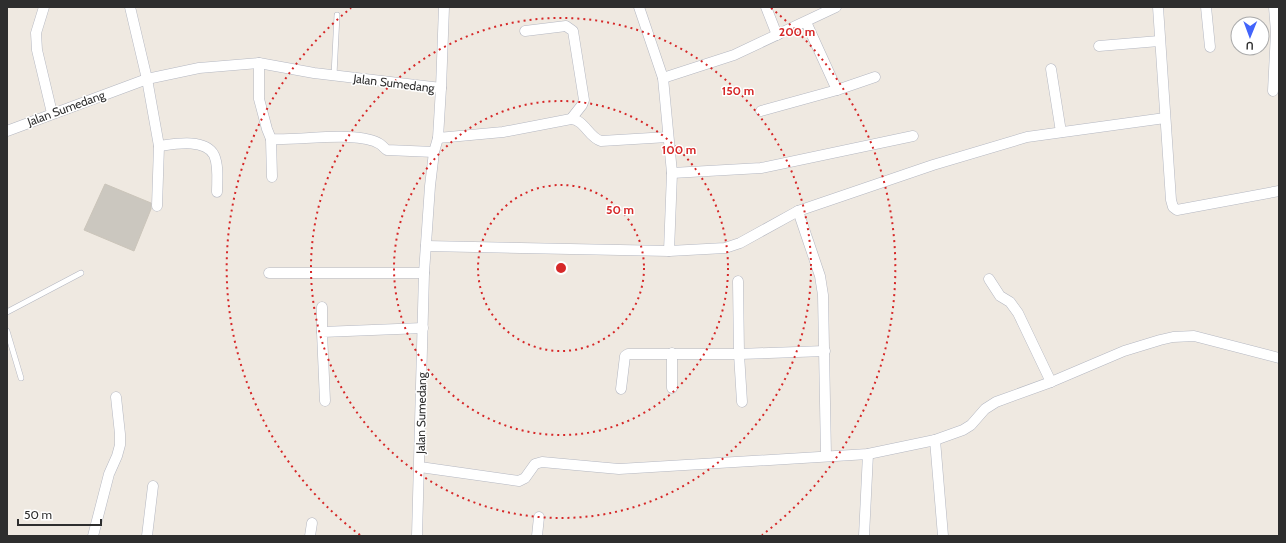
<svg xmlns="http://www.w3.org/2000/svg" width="1286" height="543" viewBox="0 0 1286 543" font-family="Cabin,sans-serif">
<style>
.building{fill:#cbc7bf;stroke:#cbc5ba}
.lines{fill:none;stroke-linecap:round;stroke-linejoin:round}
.lane-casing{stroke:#b4b7c1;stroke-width:6}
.street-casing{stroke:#b4b7c1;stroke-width:11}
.lane{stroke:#fff;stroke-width:5}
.street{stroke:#fff;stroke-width:10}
.ring{fill:none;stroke:#d62828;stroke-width:2;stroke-dasharray:2 4}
.labels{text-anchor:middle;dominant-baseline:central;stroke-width:3;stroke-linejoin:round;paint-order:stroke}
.street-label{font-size:12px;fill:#2e2e2e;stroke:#fff}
.centre{fill:#d62828;stroke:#fff;stroke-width:2}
.ring-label{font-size:12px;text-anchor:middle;font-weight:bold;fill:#d62828;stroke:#fff;stroke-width:3;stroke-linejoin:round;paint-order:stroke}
</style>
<rect width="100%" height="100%" fill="#efe9e1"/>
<path class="building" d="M 105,184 L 151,203 L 151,209 L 134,251 L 84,230 Z"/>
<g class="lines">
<defs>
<g id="lane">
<path d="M 334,75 L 337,15"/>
<path d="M 7,312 L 81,273"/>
<path d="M 7,331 L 21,378"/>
</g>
<g id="street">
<path d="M 44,7 L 36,33 L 37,50 L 52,113"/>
<path d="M 130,7 L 147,79 L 159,146 L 157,206"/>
<path d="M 639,7 L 663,78 L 672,173 L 669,251"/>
<path d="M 766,7 L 777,35"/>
<path d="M 1158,7 L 1171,200 L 1173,207 L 1177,210 L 1279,191"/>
<path d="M 1206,7 L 1210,47"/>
<path d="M 806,22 L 837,90"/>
<path d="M 525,31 L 566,26 L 573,31 L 584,100 L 582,105 L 571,119"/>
<path d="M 1099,46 L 1159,41"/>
<path d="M 259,63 L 259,99 L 267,129 L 271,139 C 298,141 359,130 380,144 C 383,146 385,149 387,150 L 434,152"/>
<path d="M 1051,69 L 1061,132"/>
<path d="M 663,78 L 734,55 L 836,7"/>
<path d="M 441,88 L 444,7"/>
<path d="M 1273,91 L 1276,32 L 1274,7"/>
<path d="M 761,111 L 837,90 L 875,77"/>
<path d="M 7,131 L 147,79 L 199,68 L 259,63 L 314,73 L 441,88 L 438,138 L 434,152 L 430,186 L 424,273 L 417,536"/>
<path d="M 438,138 L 503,132 L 571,119 C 585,120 588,137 601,141 L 668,137"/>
<path d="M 271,139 L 272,177"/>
<path d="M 159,146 C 174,144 205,138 214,155 C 219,166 217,181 217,192"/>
<path d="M 672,173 L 761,168 L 913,136"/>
<path d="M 798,211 L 820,276 L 823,295 L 826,456"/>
<path d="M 426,246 L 669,251 L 725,248 L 740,243 L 798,211 L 933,165 L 1027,137 L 1165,118"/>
<path d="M 269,273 L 424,273"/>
<path d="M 989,279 L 1000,296 L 1010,302 L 1018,313 L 1051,382"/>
<path d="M 738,281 L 739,354 L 742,402"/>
<path d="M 322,332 L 322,307"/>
<path d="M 672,388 L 672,353"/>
<path d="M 621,389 L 625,356 L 628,354 L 739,354 L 825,351"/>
<path d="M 325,401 L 322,332 L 423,328"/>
<path d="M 935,440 L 943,536"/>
<path d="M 420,467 L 519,481 L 525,478 L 535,464 L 542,462 L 619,469 L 868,454 L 935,440 L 963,430 L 971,425 L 985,409 L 996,402 L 1051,382 L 1124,351 L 1160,340 L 1173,337 L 1194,336 L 1279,358"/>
<path d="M 93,536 L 109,474 L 117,456 L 120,445 L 120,434 L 116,397"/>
<path d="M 147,536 L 153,486"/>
<path d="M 310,536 L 312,523"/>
<path d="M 537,536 L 539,517"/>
<path d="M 864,536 L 868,454"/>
</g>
</defs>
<use href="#lane" class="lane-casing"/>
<use href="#street" class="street-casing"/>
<use href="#lane" class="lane"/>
<use href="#street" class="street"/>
</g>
<g class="ring">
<circle cx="561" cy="268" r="83"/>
<circle cx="561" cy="268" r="167"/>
<circle cx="561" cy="268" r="250"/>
<path d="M360 535A334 334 0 0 1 351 8M771 8A334 334 0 0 1 762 535"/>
</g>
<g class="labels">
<g class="street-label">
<text transform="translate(394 83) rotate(7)">Jalan Sumedang</text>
<text transform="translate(66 108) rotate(-20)">Jalan Sumedang</text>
<text transform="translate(421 413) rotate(-89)">Jalan Sumedang</text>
</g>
</g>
<circle cx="561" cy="268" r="6" class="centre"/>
<g class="ring-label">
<text x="797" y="36">200 m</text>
<text x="738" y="95">150 m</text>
<text x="679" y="154">100 m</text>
<text x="620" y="214">50 m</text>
</g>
<rect width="1286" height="543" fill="none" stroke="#2e2e2e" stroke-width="16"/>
<g transform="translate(1250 36) rotate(181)"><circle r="19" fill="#ffffff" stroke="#ababab"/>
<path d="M0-3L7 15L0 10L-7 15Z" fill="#4264fb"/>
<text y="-6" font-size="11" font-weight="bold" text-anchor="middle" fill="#2e2e2e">U</text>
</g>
<path d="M18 519v6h83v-6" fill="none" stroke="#2e2e2e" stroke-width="2"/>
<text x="24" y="519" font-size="12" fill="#2e2e2e" stroke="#ffffff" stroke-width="3" paint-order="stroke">50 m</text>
</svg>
